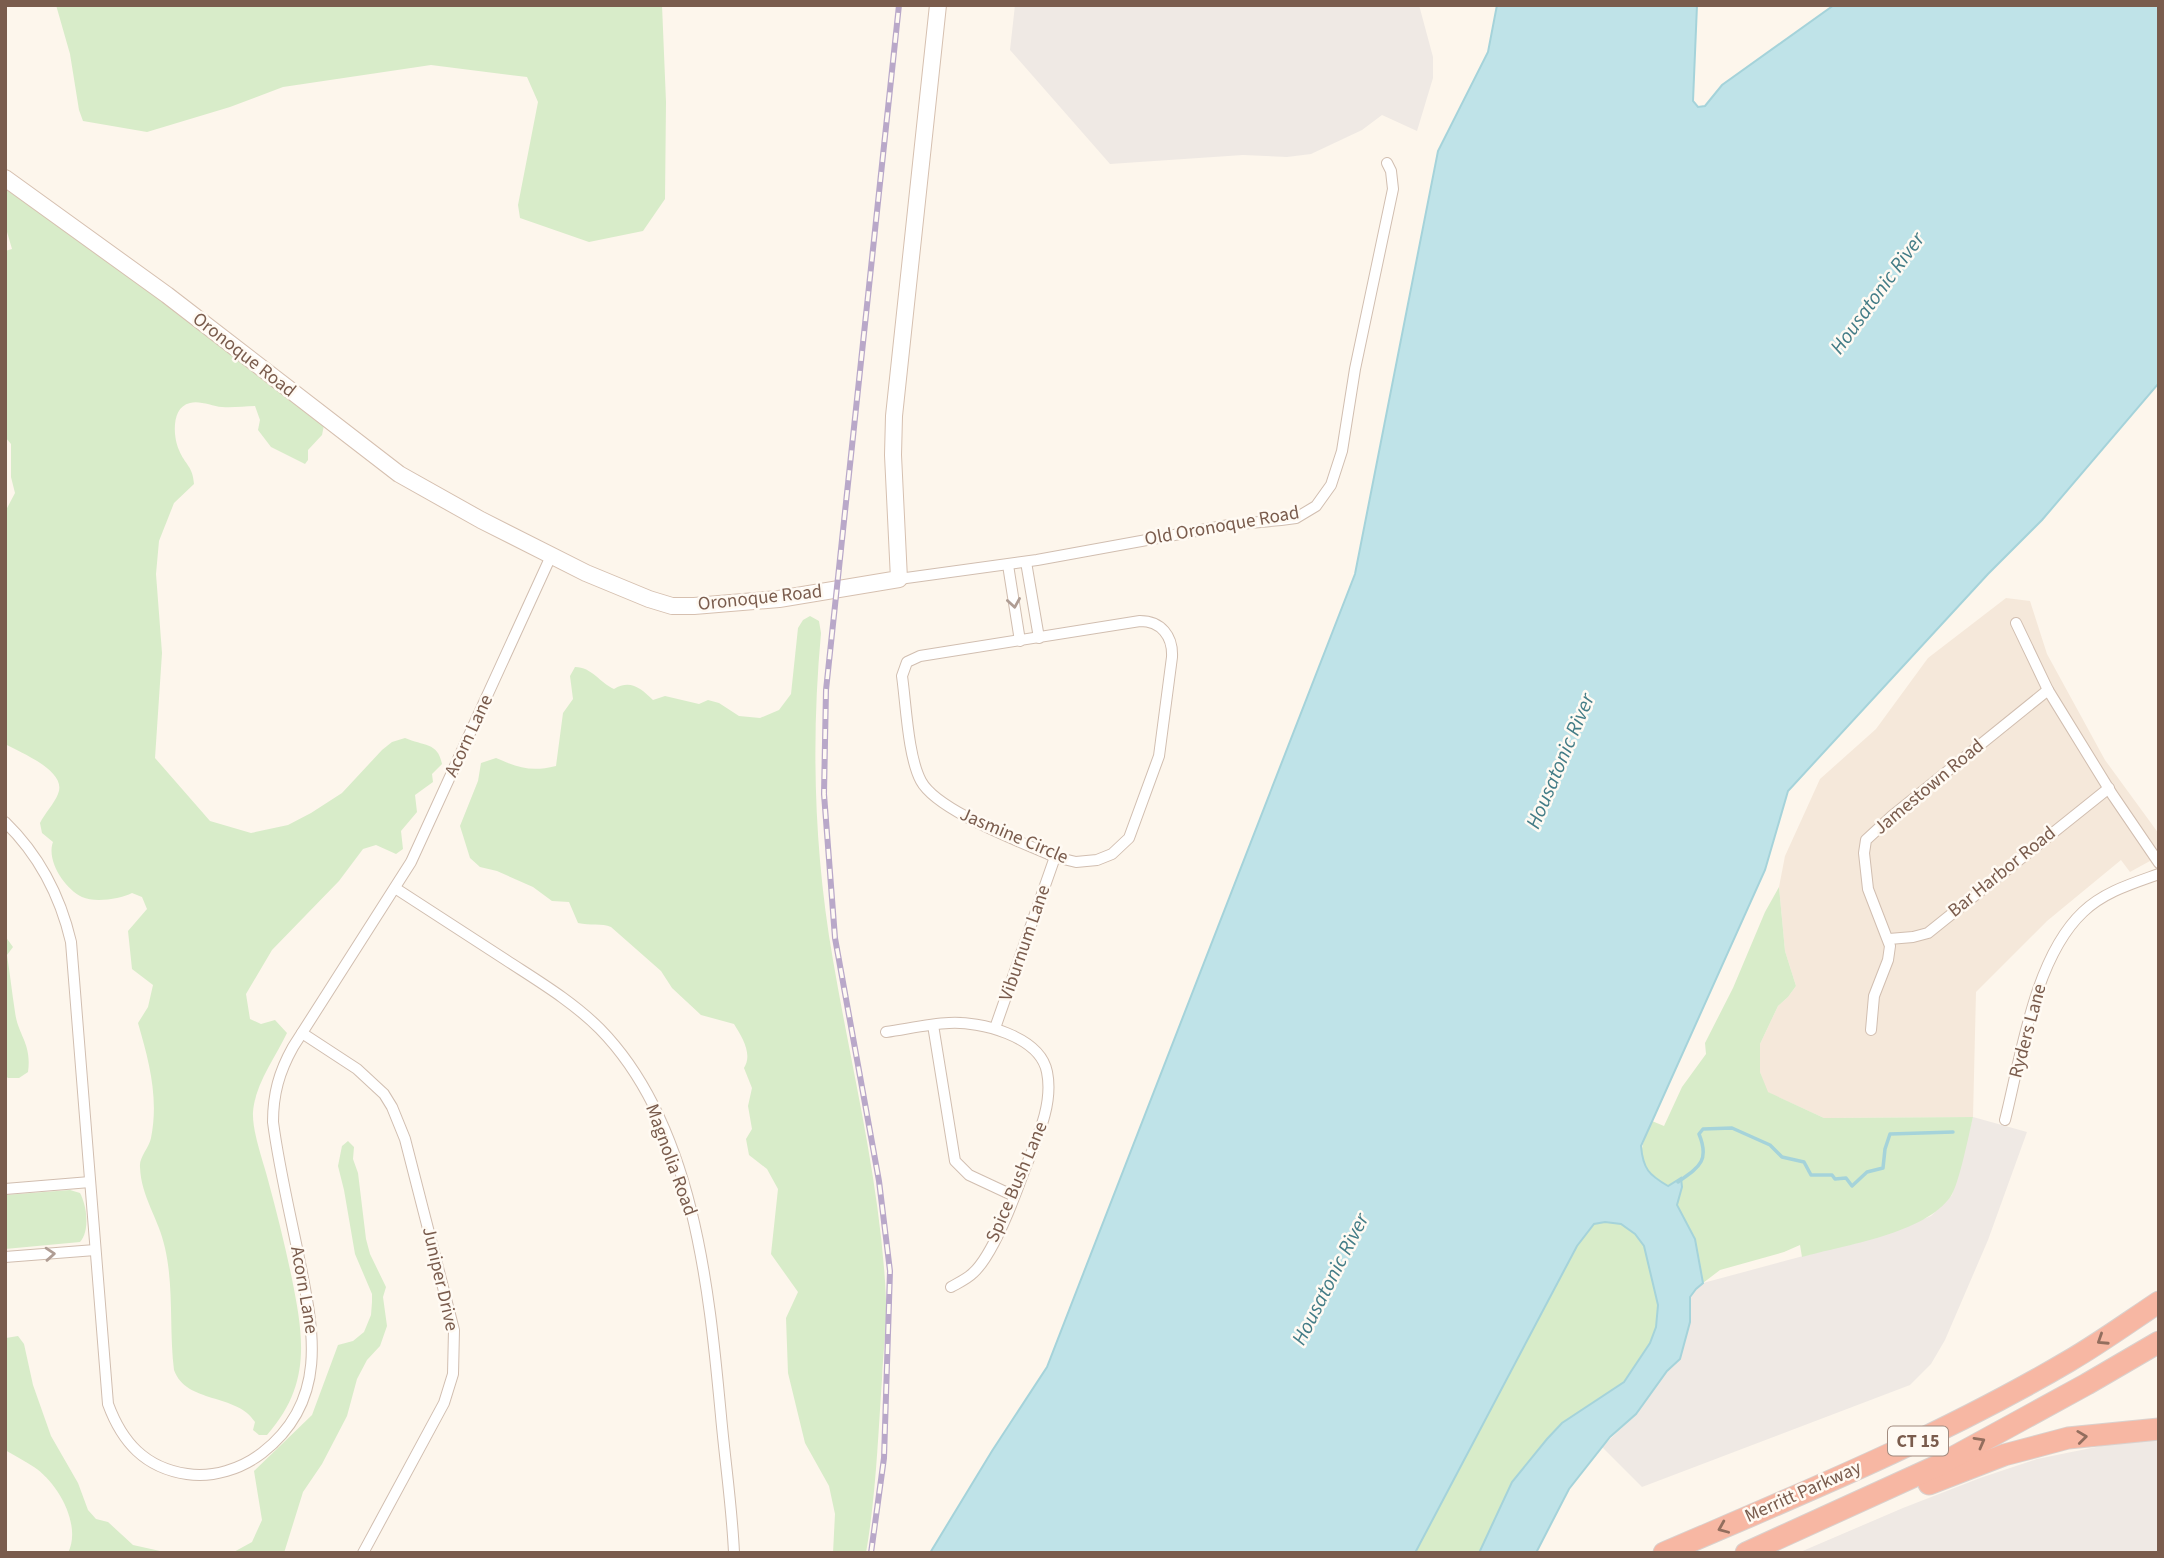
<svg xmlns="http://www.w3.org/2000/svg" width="2164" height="1558" viewBox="0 0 2164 1558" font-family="'Source Sans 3',sans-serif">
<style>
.residential{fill:#f5e8da}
.industrial{fill:#efe9e4}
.green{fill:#d8ecc9}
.water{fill:#bfe3e8;stroke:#a5d3da;stroke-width:2}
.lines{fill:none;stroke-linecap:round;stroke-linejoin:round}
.stream{stroke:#a5d3da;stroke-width:3.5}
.street-casing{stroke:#d1beb0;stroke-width:12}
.secondary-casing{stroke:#d6c0b0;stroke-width:18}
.highway-casing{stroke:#dad1cd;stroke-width:23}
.street{stroke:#fff;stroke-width:10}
.secondary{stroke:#fff;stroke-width:16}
.highway{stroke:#f7b7a3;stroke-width:21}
.rail-casing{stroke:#b9a8c9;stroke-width:6}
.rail{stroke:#fffaf3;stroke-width:3.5;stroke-dasharray:10;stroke-linecap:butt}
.oneway{stroke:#af9d94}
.oneway2{stroke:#936e5e}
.labels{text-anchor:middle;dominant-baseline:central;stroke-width:5;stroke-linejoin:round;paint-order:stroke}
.shield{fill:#fffaf3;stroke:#a28b7f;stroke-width:2}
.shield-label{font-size:18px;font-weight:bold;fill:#7a5c4d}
.street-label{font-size:19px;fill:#7a5c4d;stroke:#fffaf3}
.water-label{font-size:21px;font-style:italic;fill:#437c86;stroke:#fffaf3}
</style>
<rect width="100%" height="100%" fill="#fdf6ec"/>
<path class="residential" d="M 2006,598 L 2030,601 L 2047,654 L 2105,760 L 2159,834 L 2159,856 L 2130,872 L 2121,860 L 2047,921 L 1976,992 L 1973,1117 L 1824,1118 L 1767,1092 L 1760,1072 L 1760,1044 L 1778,1006 L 1788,997 L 1796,986 L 1785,951 L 1779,887 L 1785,856 L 1820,779 L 1876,729 L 1928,658 Z"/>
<g class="industrial">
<path d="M 1015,5 L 1419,5 L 1433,57 L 1433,78 L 1417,131 L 1382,115 L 1362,130 L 1311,154 L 1287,157 L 1243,155 L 1110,164 L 1010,50 Z"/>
<path d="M 1973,1117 L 2027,1132 L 1988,1240 L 1945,1340 L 1931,1364 L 1910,1385 L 1642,1487 L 1602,1447 L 1636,1414 L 1667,1371 L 1680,1359 L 1690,1322 L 1690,1297 L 1696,1289 L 1703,1283 L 1889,1233 L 1931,1216 L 1952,1195 Z"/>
<path d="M 2159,1440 L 2159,1553 L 1798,1553 L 1903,1508 L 1980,1478 L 2037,1459 L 2106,1445 Z"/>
</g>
<g class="green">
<path d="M 56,5 L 662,5 L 666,102 L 665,199 L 643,231 L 589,242 L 520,218 L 518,205 L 538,102 L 527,77 L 431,65 L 283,87 L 230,107 L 147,132 L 83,121 L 79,110 L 70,54 Z"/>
<path d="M 5,189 L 96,251 L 324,425 L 322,435 L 308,450 L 308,460 L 305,464 L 271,447 L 258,430 L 260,420 L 255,406 C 244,406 233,408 222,407 C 212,406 199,400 190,403 C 171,407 173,437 179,450 C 185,465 193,466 194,484 L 174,503 L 159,541 L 156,574 L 162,653 L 155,758 L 210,821 L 251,833 L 288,825 L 311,813 L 342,793 L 382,750 L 392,742 L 405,738 C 423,746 438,742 442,764 L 432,774 L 433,782 L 415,795 L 417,812 L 401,831 L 403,849 L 396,854 L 376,845 L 363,849 L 339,881 L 272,950 L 246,994 L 250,1019 L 261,1024 L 275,1020 L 287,1033 C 275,1058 255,1084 253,1112 C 252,1131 263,1161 268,1180 C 277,1213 285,1245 292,1279 C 304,1339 311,1385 267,1435 L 259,1435 L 253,1430 L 255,1422 C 237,1393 186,1404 174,1370 C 169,1330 174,1287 165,1248 C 159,1219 141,1197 140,1167 C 139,1157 149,1148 151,1138 C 159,1098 149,1061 138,1023 L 148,1007 L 153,985 L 132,969 L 128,931 L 147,909 L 142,897 L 132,893 C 120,899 95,903 82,897 C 65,889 46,861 53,842 L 42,833 L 40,823 C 45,813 54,804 58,794 C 68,771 21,753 5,744 L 5,512 L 15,493 L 11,477 L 11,444 L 5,437 L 5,251 L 12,249 L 5,225 Z"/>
<path d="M 810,616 L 819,621 L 821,633 C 811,742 814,851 833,960 C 852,1072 881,1185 886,1299 C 887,1326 883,1353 882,1379 C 878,1437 876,1495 866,1553 L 833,1553 L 835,1514 L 829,1486 L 805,1443 L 788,1373 L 786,1318 L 798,1292 L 771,1254 L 778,1189 L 767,1169 L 749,1155 L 746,1139 L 752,1129 L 748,1106 L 752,1088 L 744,1068 C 753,1054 742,1037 734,1024 L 701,1015 L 672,988 L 661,971 L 611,927 C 602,923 590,926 578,923 L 569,902 L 552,901 L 533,887 L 497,871 L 480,867 L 470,858 L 460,826 L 478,781 L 481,763 L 496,758 C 519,768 531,772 556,766 L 563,713 L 573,699 L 570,676 L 575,667 C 592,667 600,683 614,689 C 630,679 641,688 653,700 L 665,696 L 699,704 L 708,700 L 719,703 L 739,716 L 760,718 L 779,710 L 791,694 L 798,628 L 803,620 Z"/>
<path d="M 1779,887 L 1785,951 L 1796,986 L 1788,997 L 1778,1006 L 1760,1044 L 1760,1072 L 1768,1092 L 1824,1118 L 1973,1117 C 1969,1134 1959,1184 1951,1196 C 1925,1234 1844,1245 1802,1257 L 1800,1245 L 1784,1252 L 1720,1270 L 1703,1283 L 1695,1239 L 1677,1205 L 1682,1187 L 1675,1181 L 1668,1186 C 1635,1166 1637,1154 1652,1121 L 1664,1126 L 1682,1087 L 1706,1054 L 1705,1043 L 1733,988 L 1765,912 Z"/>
<path d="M 5,936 L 13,947 L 7,955 C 10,974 12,993 15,1012 C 18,1036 32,1043 28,1072 L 19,1078 L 8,1078 L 5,1075 Z"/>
<path d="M 348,1141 L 354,1147 L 353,1159 L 358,1173 L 366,1239 L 370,1254 L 386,1287 L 383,1297 L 387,1326 L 380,1346 L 367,1360 L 357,1379 L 347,1416 L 322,1464 L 303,1492 L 284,1553 L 232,1553 L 252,1542 L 262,1520 L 254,1471 L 312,1415 L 338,1345 L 353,1341 L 364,1332 L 371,1315 L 372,1302 L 372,1294 L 355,1254 L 344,1190 L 338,1166 L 342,1146 Z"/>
<path d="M 70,1190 L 80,1193 C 87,1206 90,1231 80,1242 L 5,1249 L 5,1195 Z"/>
<path d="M 1605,1222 L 1621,1224 L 1635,1234 L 1644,1246 L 1658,1305 L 1656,1327 L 1650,1343 L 1624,1382 L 1562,1423 L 1547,1439 L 1512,1482 L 1479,1553 L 1415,1553 L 1577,1246 L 1594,1223 Z"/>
<path d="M 18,1336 L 24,1344 L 33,1385 L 51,1436 L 78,1483 L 88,1510 L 96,1519 L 108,1522 L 133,1545 L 169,1553 L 68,1553 C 82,1525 58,1483 34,1467 C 25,1461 15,1456 5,1450 L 5,1346 L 6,1338 Z"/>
</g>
<path class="water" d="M 1497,5 L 1697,5 L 1693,101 L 1698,107 L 1705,106 L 1722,85 L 1834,5 L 2159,5 L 2159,383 L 2042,520 L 1988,574 L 1788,791 L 1765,870 L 1641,1146 C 1643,1169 1649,1175 1668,1186 L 1681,1178 L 1682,1187 L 1677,1205 L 1695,1239 L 1703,1283 L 1696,1289 L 1690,1297 L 1690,1322 L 1680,1359 L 1667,1371 L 1636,1414 L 1610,1437 L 1569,1489 L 1536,1553 L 1479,1553 L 1512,1482 L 1547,1439 L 1562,1423 L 1624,1382 L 1650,1343 L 1656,1327 L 1658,1305 L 1644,1246 L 1635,1234 L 1621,1224 L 1605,1222 L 1594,1224 L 1577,1246 L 1415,1553 L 930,1553 L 992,1451 L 1047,1367 L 1355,574 L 1438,151 L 1488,52 Z"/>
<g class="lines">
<path class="stream" d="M 1678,1182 C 1699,1167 1710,1161 1699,1134 L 1703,1129 L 1732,1128 L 1770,1145 L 1782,1157 L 1804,1162 L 1811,1175 L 1832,1175 L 1835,1179 L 1846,1178 L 1852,1186 L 1867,1172 L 1883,1168 L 1885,1149 L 1890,1134 L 1953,1132"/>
<defs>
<g id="street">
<path d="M 1026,562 L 1039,638"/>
<path d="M 1008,565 L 1020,641"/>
<path d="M 899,579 L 1037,560 L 1229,525 L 1281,520 L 1296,518 L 1316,506 L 1331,485 L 1342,451 L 1355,369 L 1393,189 L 1391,171 L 1387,163"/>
<path d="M 1140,621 C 1161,621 1173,636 1172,657 L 1159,756 L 1129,838 L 1112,854 L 1097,860 L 1076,862 L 1055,857 C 1022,842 937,811 921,781 C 908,757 906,704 902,676 L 907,662 L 920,656 Z"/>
<path d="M 2016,623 L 2048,690 L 2112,794 L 2159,863"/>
<path d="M 5,822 C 40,856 60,895 71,942 L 108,1404 C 122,1442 145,1468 187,1474 C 213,1478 241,1469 262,1453 C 329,1401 314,1331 299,1258 C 290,1213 279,1168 273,1122 C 273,1094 279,1072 293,1047 L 411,862 L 551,556"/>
<path d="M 395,888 C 432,912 469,936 506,960 C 538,981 572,1001 600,1029 C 694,1125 709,1289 721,1416 C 725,1461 732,1507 734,1553"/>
<path d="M 1889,939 L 1913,937 L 1928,933 L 2109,788"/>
<path d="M 933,1025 L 955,1161 L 969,1175 L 1014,1196"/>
<path d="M 995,1028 L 1055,857"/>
<path d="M 1871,1030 L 1874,996 L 1888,960 L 1890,946 L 1868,889 L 1864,853 L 1866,840 L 1892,816 L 2048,690"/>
<path d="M 886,1032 C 907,1029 928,1024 949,1023 C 980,1021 1040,1036 1047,1072 C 1054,1106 1035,1142 1023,1174 C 1014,1199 992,1256 973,1273 C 967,1279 958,1283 951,1287"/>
<path d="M 302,1033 L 357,1069 L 384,1094 L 392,1107 L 405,1139 L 454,1330 L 453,1374 L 444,1403 L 363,1553"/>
<path d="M 2005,1120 C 2021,1057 2034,958 2083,912 C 2104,892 2131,884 2159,874"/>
<path d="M 5,1189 L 90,1182"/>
<path d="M 5,1257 L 95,1250"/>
</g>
<path id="secondary" d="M 5,178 L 167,295 L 399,474 L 481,520 L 586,573 L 649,599 L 672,606 L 694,606 L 779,599 L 899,579 L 893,455 L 894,416 L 938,5"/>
<g id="highway">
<path d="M 1929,1484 L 2004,1455 L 2068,1438 L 2159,1429"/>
<path d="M 1664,1553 C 1801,1494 1940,1437 2069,1361 C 2100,1343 2129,1322 2159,1302"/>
<path d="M 1746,1553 L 1939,1465 L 2087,1384 L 2159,1342"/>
</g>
</defs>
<use href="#street" class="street-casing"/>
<use href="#secondary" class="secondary-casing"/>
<use href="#highway" class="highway-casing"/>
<use href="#street" class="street"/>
<use href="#secondary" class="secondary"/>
<use href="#highway" class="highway"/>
<defs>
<path id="rail" d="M 871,1553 L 884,1458 L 890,1271 L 879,1181 L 835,938 L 824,794 L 826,690 L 899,5"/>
</defs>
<use href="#rail" class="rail-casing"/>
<use href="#rail" class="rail"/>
</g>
<defs><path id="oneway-chevron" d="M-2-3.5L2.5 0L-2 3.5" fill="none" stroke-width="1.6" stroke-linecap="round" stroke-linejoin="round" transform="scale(1.75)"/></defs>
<g class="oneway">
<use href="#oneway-chevron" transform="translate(1014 603) rotate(81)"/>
<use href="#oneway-chevron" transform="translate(50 1254) rotate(-4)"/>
</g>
<g class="oneway2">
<use href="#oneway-chevron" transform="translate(2102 1340) rotate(147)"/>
<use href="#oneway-chevron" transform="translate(2082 1437) rotate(-7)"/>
<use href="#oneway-chevron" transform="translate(1980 1442) rotate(-29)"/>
<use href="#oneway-chevron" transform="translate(1723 1528) rotate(157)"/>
</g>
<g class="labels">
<rect class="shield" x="1888" y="1426.5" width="60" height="29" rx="5"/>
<g class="shield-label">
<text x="1918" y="1441">CT 15</text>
</g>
<g class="street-label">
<text transform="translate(244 355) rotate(38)">Oronoque Road</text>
<text transform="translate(1222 526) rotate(-10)">Old Oronoque Road</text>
<text transform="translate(760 598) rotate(-6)">Oronoque Road</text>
<text transform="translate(469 736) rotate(-65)">Acorn Lane</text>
<text transform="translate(1929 787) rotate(-40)">Jamestown Road</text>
<text transform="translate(1014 836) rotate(23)">Jasmine Circle</text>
<text transform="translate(2002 872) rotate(-39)">Bar Harbor Road</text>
<text transform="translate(1025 943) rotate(-71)">Viburnum Lane</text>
<text transform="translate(2028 1031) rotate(-75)">Ryders Lane</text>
<text transform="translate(671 1160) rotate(70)">Magnolia Road</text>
<text transform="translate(1017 1182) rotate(-67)">Spice Bush Lane</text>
<text transform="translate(440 1279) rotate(77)">Juniper Drive</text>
<text transform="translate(304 1290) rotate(80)">Acorn Lane</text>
<text transform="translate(1803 1492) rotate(-24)">Merritt Parkway</text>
</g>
<g class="water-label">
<text transform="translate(1877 293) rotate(-54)">Housatonic River</text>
<text transform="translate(1560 761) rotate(-67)">Housatonic River</text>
<text transform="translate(1330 1279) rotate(-63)">Housatonic River</text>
</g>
</g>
<rect width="2164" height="1558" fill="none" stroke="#7a5c4d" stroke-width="14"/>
</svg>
